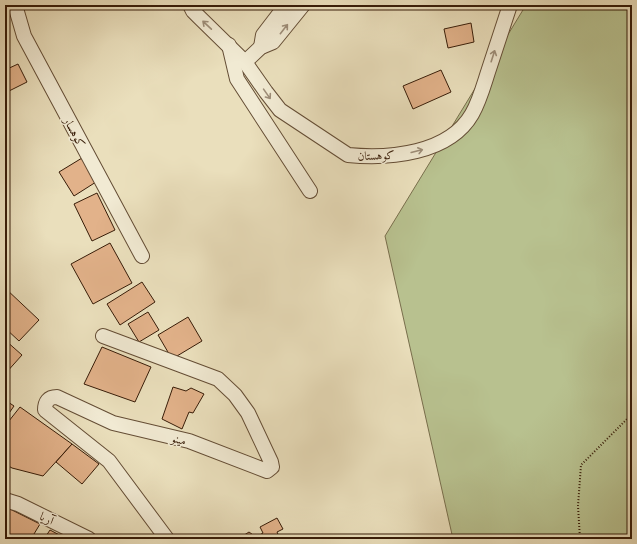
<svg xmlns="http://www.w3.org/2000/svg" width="637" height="544" viewBox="0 0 637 544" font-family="'Gentium Book Plus',Amiri,serif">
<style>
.green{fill:#b8c18f;stroke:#786e4c}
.building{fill:#e2b28a;stroke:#371c08}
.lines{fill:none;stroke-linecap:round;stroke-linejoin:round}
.minor-casing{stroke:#644d35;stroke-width:16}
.path{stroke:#371c08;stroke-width:2;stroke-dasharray:1 2;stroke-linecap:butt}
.minor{stroke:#f1ead3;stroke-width:14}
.oneway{stroke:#9d8d78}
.labels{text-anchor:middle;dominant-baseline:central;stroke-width:3;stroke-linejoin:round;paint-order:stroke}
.street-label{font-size:12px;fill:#371c08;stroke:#f1ead3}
</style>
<rect width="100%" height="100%" fill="#eadfbc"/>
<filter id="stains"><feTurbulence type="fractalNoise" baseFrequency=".005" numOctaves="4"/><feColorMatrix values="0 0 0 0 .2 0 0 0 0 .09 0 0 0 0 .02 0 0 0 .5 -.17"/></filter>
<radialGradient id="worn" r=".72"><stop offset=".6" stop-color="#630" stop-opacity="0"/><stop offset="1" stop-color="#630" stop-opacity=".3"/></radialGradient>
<path class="green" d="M 526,5 L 632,5 L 632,539 L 453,539 L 385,236 Z"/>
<g class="building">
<path d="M 471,23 L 474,42 L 448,48 L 444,29 Z"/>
<path d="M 18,64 L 27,82 L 5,93 L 5,70 Z"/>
<path d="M 441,70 L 451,92 L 413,109 L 403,86 Z"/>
<path d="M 82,158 L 96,182 L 74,196 L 59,172 Z"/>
<path d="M 97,193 L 115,230 L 92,241 L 74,204 Z"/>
<path d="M 110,243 L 132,283 L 93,304 L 71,264 Z"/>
<path d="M 142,282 L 155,302 L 120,325 L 107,304 Z"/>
<path d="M 5,288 L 39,320 L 19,341 L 5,328 Z"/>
<path d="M 148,312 L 159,330 L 139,342 L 128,324 Z"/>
<path d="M 188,317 L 202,341 L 172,359 L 158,335 Z"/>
<path d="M 5,340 L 22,355 L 5,374 Z"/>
<path d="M 102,347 L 151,367 L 135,402 L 84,384 Z"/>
<path d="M 173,387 L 186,391 L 191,388 L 204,394 L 193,413 L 189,412 L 182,429 L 162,419 Z"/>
<path d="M 5,400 L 14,406 L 5,419 Z"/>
<path d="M 20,407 L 72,444 L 43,476 L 12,468 L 5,464 L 5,426 Z"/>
<path d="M 72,444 L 99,464 L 82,484 L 56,462 Z"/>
<path d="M 8,508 L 40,524 L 31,539 L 5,539 L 5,513 Z"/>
<path d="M 277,518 L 283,529 L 277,532 L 280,539 L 238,539 L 249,532 L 256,537 L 263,533 L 260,527 Z"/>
<path d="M 50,530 L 67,539 L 44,539 Z"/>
</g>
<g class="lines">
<defs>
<g id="minor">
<path d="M 15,5 L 24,36 L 142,256"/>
<path d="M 190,5 L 193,11 L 199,17 L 245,62 L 266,92 L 280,110 L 348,155 C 389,159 449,154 472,114 C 480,100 484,84 489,69 C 496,48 503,26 510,5"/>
<path d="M 229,45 L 237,79 L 310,191"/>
<path d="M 261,47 L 263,35 L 286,5"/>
<path d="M 245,62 L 261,47 L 273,42 L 303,5"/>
<path d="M 103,336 L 218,379 L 235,395 L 248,413 L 271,462 L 272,467 L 267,471 L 189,441 L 113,423 L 57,397 C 48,397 45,402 45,410 L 109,461 L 167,539"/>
<path d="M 5,500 L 18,504 L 89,539"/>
</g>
</defs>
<use href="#minor" class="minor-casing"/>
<path class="path" d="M 580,539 L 578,506 L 581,465 L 632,414"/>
<use href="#minor" class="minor"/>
</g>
<defs><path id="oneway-shaft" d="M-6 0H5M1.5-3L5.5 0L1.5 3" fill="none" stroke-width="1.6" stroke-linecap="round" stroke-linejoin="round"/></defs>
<g class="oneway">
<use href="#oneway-shaft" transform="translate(207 25) rotate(-137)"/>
<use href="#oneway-shaft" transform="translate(284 29) rotate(-52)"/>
<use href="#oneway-shaft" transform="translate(493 56) rotate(-72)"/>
<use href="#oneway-shaft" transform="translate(267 94) rotate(55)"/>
<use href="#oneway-shaft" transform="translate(417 151) rotate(-14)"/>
</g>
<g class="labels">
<g class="street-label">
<text transform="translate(75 132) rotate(62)">کوهسار</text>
<text transform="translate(376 155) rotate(-2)">کوهستان</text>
<text transform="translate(179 439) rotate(15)">مینو</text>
<text transform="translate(47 518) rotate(26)">آریا</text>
</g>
</g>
<rect width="637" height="544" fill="none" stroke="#eadfbc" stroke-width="20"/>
<rect x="6" y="6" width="625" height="532" fill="none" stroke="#371c08" stroke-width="2"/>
<rect x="10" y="10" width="617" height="524" fill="none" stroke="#371c08"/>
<rect width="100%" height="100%" filter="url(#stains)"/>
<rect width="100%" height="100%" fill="url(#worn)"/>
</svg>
